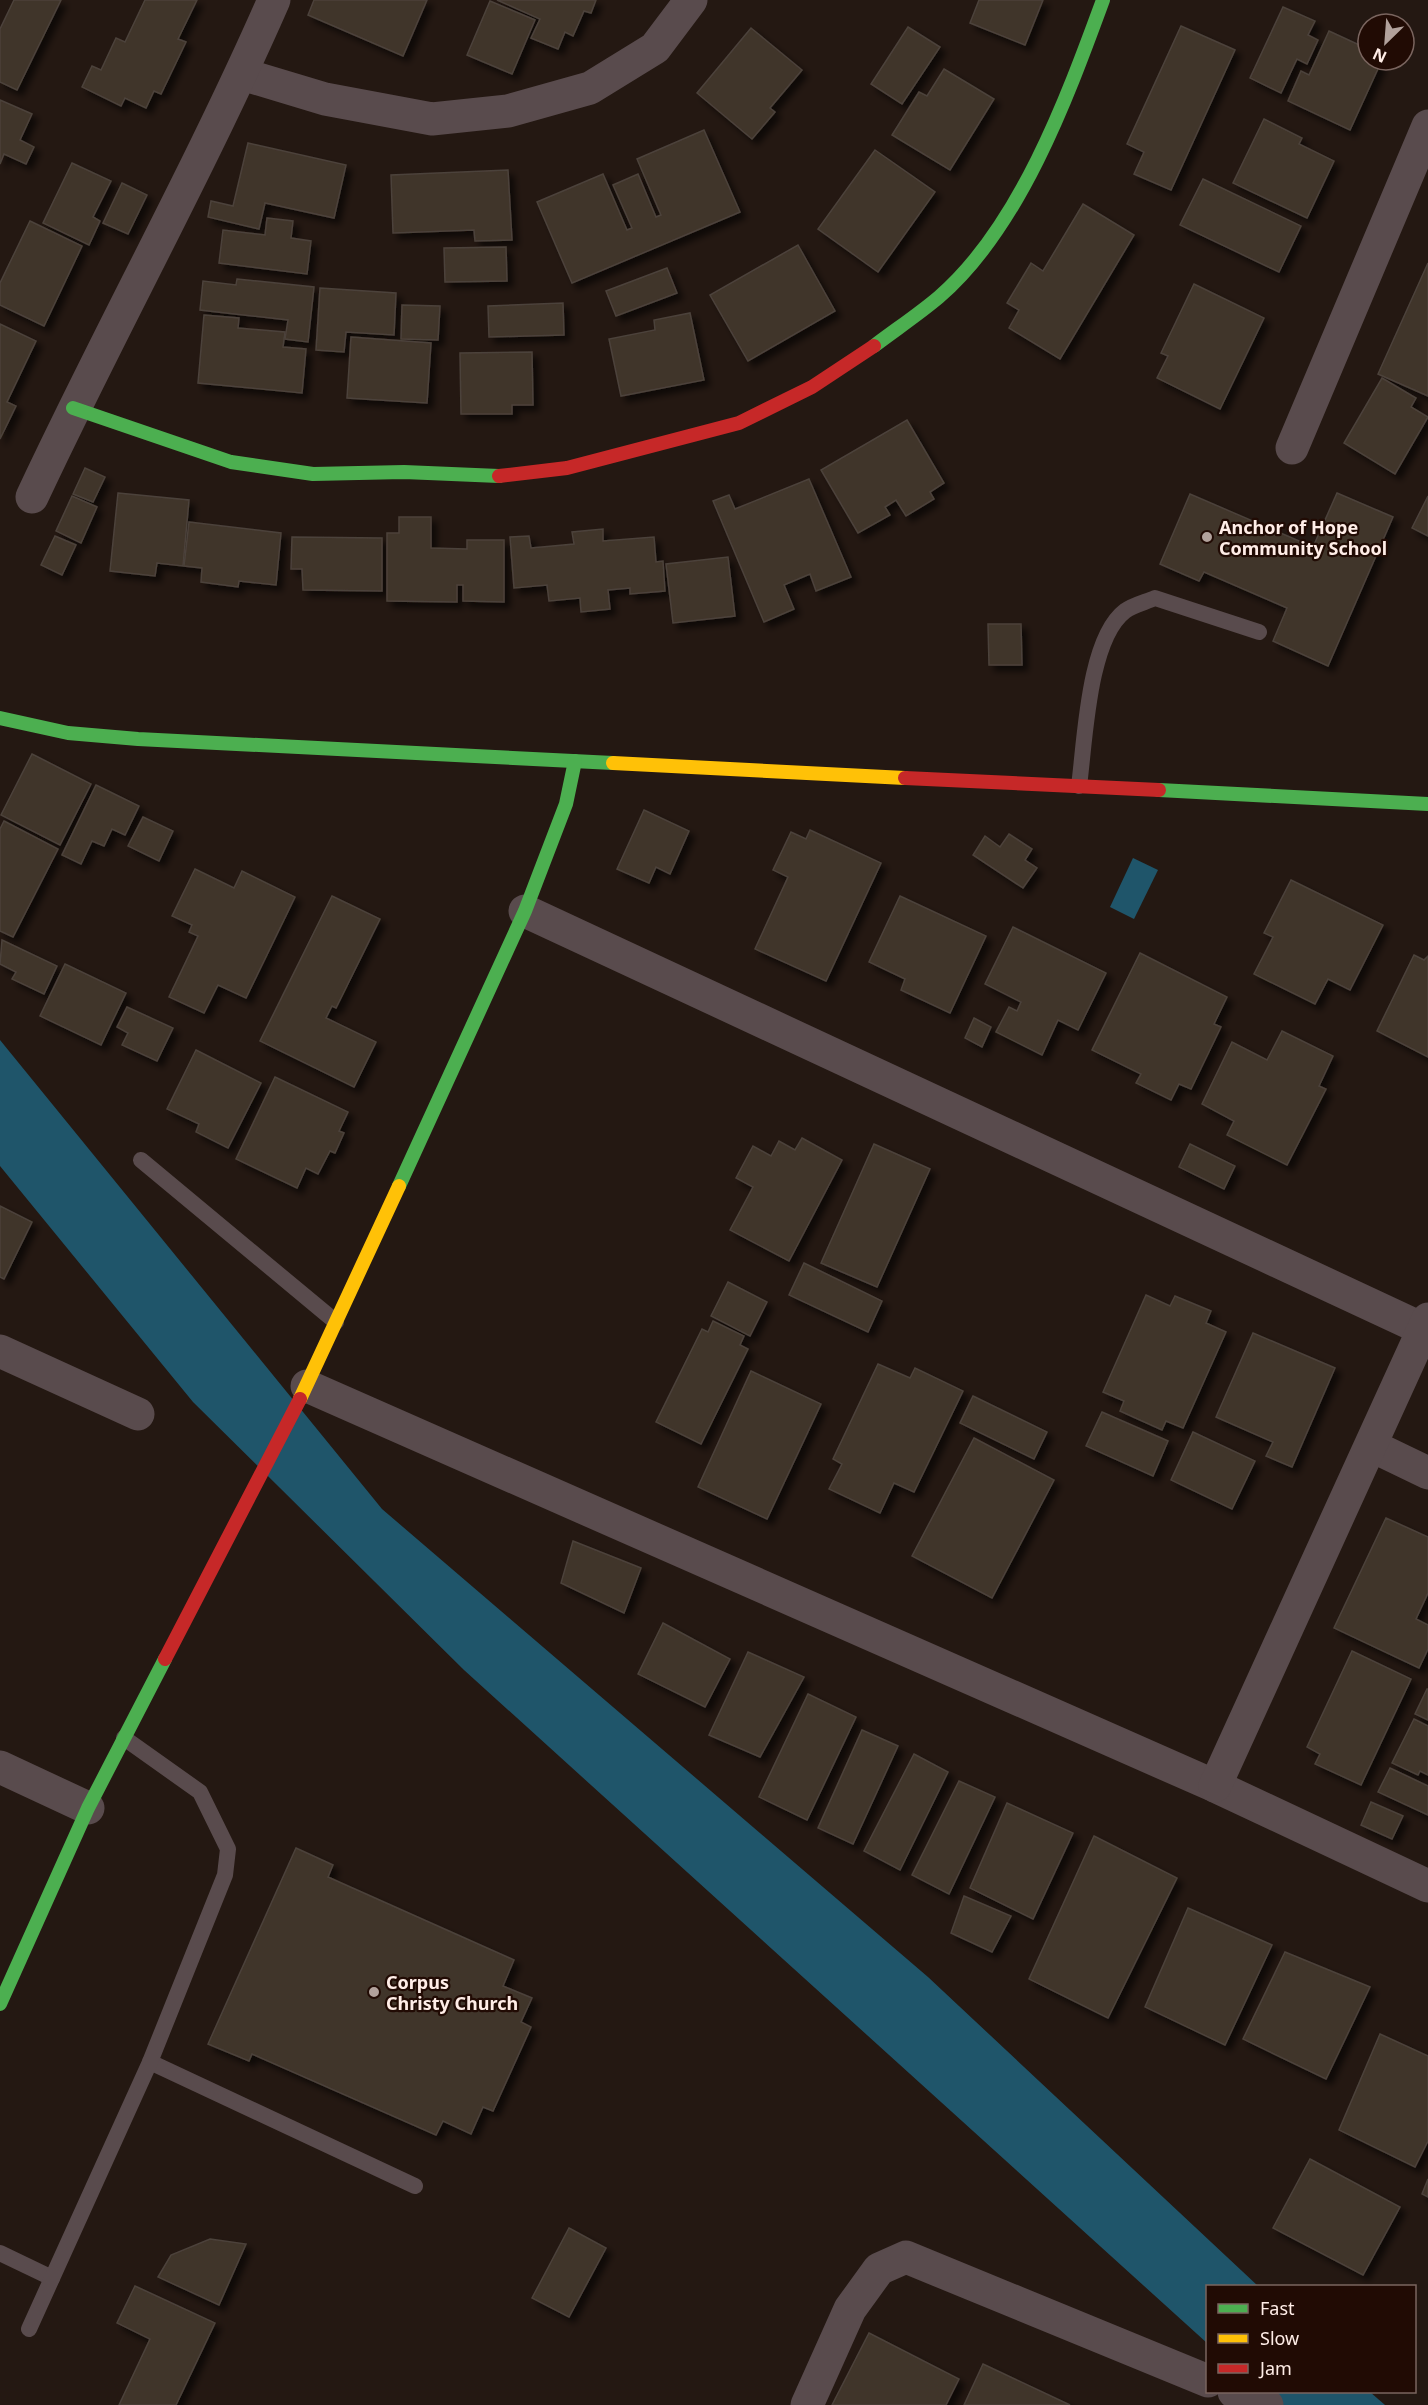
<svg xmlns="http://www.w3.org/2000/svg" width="1428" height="2405" viewBox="0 0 1428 2405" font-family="'Noto Sans',sans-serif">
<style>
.water{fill:#1f556a}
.building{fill:#40342a;stroke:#4c423b;stroke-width:1.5;filter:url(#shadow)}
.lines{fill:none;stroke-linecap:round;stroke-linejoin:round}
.lane{stroke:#594b4d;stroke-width:16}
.street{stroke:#594b4d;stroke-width:33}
.fast{stroke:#4caf50;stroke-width:14}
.slow{stroke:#ffc107;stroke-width:14}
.jam{stroke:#c62828;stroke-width:14}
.poi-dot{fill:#b2a29c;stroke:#210b04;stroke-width:2}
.labels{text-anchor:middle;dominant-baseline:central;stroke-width:4.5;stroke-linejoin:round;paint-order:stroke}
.poi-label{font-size:18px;font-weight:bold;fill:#ffede7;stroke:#210b04;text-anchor:start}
</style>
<defs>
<filter id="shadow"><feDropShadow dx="5.5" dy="5.5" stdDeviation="3" flood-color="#0009"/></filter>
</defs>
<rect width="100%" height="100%" fill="#241812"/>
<g class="water">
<path d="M 1133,858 L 1158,870 L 1134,919 L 1110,907 Z"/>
<path d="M 0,1040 L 382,1509 L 928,1977 L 1258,2286 L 1208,2286 L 1207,2343 L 464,1670 L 193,1402 L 0,1166 Z"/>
<path d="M 1262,2392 L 1370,2392 L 1385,2405 L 1277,2405 Z"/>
</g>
<g class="building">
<path d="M 14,0 L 61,0 L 17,90 L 0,82 L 0,29 Z"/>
<path d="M 145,0 L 197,0 L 178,39 L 186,42 L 161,94 L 154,91 L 146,108 L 125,98 L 121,106 L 82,87 L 92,66 L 101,70 L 116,38 L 125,42 Z"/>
<path d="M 314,0 L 427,0 L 403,56 L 308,15 Z"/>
<path d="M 497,0 L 596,0 L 591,13 L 584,11 L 573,36 L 565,32 L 558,49 L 531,38 L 540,19 Z"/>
<path d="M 979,0 L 1043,0 L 1025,45 L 970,23 Z"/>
<path d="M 490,1 L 535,20 L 512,74 L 467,55 Z"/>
<path d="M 1283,7 L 1315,21 L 1308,35 L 1318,40 L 1307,64 L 1297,59 L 1281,93 L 1250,78 Z"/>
<path d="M 1181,26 L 1235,50 L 1171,190 L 1134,174 L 1144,152 L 1127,144 Z"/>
<path d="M 908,27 L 940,47 L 902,104 L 871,84 Z"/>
<path d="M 751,28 L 802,70 L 770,108 L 775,112 L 752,139 L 697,93 Z"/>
<path d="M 1329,31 L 1368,49 L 1368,60 L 1382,60 L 1350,130 L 1288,101 L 1301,71 L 1309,75 Z"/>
<path d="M 944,69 L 994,99 L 950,170 L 892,135 L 919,92 L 927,96 Z"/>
<path d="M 0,100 L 32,114 L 20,140 L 34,147 L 26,164 L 4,154 L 0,164 Z"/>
<path d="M 1264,119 L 1302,138 L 1299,144 L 1334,161 L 1307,218 L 1233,183 Z"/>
<path d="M 704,130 L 740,212 L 572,283 L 537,202 L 603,174 L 627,230 L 632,228 L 613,185 L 638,174 L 656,217 L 661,215 L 637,159 Z"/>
<path d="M 248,143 L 346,165 L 334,218 L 265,203 L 259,229 L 208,217 L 211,201 L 233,206 Z"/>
<path d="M 875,150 L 935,192 L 878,272 L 818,229 Z"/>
<path d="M 72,163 L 111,181 L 93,217 L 100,221 L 89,245 L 43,223 Z"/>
<path d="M 508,170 L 512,240 L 475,241 L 474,230 L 393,233 L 391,175 Z"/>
<path d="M 1203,179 L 1301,226 L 1279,272 L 1180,225 Z"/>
<path d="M 122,183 L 147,195 L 128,234 L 103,223 Z"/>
<path d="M 1083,204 L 1134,235 L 1060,359 L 1009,328 L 1019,310 L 1007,303 L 1031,263 L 1043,271 Z"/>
<path d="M 267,218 L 293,221 L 291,238 L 311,241 L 307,274 L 219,263 L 223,230 L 265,235 Z"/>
<path d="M 30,221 L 82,246 L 44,326 L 0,305 L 0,283 Z"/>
<path d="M 798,245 L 835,311 L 748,361 L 710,295 Z"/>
<path d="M 506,247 L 507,281 L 445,282 L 444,248 Z"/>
<path d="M 1428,263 L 1428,396 L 1378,374 Z"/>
<path d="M 667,268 L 677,293 L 616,316 L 606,291 Z"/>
<path d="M 237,279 L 314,287 L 308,342 L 285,339 L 288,320 L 200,310 L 203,281 L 236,285 Z"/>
<path d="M 1194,284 L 1264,318 L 1220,409 L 1157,378 L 1168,356 L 1161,353 Z"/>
<path d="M 320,288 L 396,293 L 394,335 L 346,332 L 344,352 L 316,350 Z"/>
<path d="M 563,303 L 564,335 L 489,337 L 488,306 Z"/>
<path d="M 402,305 L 440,306 L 438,340 L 401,339 Z"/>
<path d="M 690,313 L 704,380 L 621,396 L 609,339 L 655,330 L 654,320 Z"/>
<path d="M 204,315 L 239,318 L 238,328 L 285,332 L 283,347 L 306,349 L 302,393 L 198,383 Z"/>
<path d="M 0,324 L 36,341 L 7,402 L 16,406 L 0,439 Z"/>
<path d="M 351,337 L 431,343 L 427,403 L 347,398 Z"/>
<path d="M 532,352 L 533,405 L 512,405 L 512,414 L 461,414 L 460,353 Z"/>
<path d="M 1382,378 L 1416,398 L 1411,407 L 1428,417 L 1395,474 L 1344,443 Z"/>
<path d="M 907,420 L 944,483 L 930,492 L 934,499 L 906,516 L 896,500 L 885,507 L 890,515 L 858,533 L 821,470 Z"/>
<path d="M 85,468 L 105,477 L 93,502 L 73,494 Z"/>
<path d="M 809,479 L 851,577 L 816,591 L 810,574 L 784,585 L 794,609 L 764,622 L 713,501 L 729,495 L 735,509 Z"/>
<path d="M 118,493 L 189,500 L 183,566 L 157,563 L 155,576 L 110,571 Z"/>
<path d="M 1337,493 L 1393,517 L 1328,666 L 1273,641 L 1287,608 L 1204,572 L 1199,581 L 1160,564 L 1190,494 L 1313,547 Z"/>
<path d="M 72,496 L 97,507 L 81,543 L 56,531 Z"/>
<path d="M 1428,496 L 1428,536 L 1412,528 Z"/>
<path d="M 399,517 L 431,517 L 431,548 L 467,549 L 467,540 L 504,540 L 504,602 L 463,601 L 463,585 L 457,585 L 457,602 L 387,601 L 387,533 L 399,533 Z"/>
<path d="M 189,522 L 281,533 L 276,585 L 239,581 L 238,587 L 201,582 L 202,568 L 184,566 Z"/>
<path d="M 603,529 L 603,541 L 654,537 L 656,562 L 663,561 L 665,591 L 630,594 L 630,588 L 608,590 L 610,609 L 581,612 L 580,598 L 549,601 L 547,585 L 514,588 L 510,537 L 529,536 L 531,548 L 574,544 L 572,532 Z"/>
<path d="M 55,536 L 76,545 L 62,575 L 41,565 Z"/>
<path d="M 292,537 L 382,538 L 382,591 L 303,590 L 302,569 L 291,569 Z"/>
<path d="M 728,557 L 735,616 L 673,623 L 666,564 Z"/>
<path d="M 988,624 L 1021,624 L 1022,665 L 989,665 Z"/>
<path d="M 32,754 L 91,784 L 60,845 L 1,815 Z"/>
<path d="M 96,785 L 139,806 L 125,835 L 112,829 L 104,846 L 92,841 L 81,864 L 62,855 Z"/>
<path d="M 644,810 L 689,831 L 670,874 L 656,867 L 649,883 L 617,869 Z"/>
<path d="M 143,817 L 173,831 L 159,861 L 128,846 Z"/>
<path d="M 4,821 L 58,849 L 13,937 L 0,931 L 0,829 Z"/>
<path d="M 810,830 L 881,863 L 826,981 L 755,949 L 788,877 L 773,870 L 791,832 L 806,839 Z"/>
<path d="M 1009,834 L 1032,849 L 1025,860 L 1037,868 L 1023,888 L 973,855 L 985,836 L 1000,847 Z"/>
<path d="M 195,869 L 234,888 L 242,871 L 295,897 L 246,998 L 218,985 L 204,1013 L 169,997 L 198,936 L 189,932 L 192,925 L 172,916 Z"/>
<path d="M 1291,880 L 1383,925 L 1350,990 L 1328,979 L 1315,1004 L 1254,974 L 1273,937 L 1264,933 Z"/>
<path d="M 332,896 L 380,919 L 336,1008 L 332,1006 L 326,1018 L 376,1042 L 354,1087 L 260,1041 Z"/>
<path d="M 900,896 L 986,936 L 950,1013 L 901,990 L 905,979 L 869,962 Z"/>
<path d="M 1013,927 L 1106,973 L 1078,1030 L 1058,1020 L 1042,1055 L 996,1032 L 1009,1007 L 1017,1011 L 1021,1002 L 985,984 Z"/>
<path d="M 2,940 L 57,966 L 44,994 L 12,979 L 16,972 L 0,964 Z"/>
<path d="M 1140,953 L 1227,997 L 1214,1024 L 1221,1027 L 1191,1089 L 1179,1084 L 1171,1100 L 1136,1083 L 1141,1074 L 1092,1050 Z"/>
<path d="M 1414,955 L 1424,960 L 1428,956 L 1428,1057 L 1377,1031 Z"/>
<path d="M 65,964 L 126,993 L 101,1045 L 40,1016 Z"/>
<path d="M 127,1007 L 173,1028 L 157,1061 L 122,1045 L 128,1033 L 117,1027 Z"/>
<path d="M 974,1018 L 991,1027 L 982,1047 L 965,1038 Z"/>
<path d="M 1282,1031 L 1333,1056 L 1319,1086 L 1326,1089 L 1287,1165 L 1227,1135 L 1234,1121 L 1202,1104 L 1232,1042 L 1267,1060 Z"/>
<path d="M 196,1050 L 261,1083 L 228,1148 L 196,1132 L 199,1124 L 167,1109 Z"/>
<path d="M 275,1077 L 348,1112 L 339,1131 L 344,1133 L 335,1153 L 330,1151 L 318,1174 L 306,1168 L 297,1188 L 236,1159 Z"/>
<path d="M 802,1138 L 842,1160 L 789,1261 L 730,1230 L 753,1187 L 736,1178 L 753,1146 L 771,1156 L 779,1141 L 795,1150 Z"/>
<path d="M 874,1144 L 930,1169 L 877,1287 L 821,1263 Z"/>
<path d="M 1190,1144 L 1235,1166 L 1224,1189 L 1179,1167 Z"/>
<path d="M 0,1206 L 32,1222 L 4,1279 L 0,1277 Z"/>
<path d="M 804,1263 L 882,1301 L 868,1332 L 789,1295 Z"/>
<path d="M 728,1282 L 767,1302 L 750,1336 L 711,1316 Z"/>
<path d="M 1146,1295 L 1170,1306 L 1175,1296 L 1211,1311 L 1206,1323 L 1226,1332 L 1183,1428 L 1166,1421 L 1162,1430 L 1120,1411 L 1124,1401 L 1103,1392 Z"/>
<path d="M 713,1321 L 744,1336 L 740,1345 L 748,1349 L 701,1444 L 656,1422 L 702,1329 L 708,1332 Z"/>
<path d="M 1253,1333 L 1335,1368 L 1292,1467 L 1266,1456 L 1273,1442 L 1216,1417 Z"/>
<path d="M 878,1364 L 910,1378 L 915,1368 L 963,1391 L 914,1492 L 894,1483 L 880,1513 L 829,1489 L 842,1464 L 833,1459 Z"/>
<path d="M 751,1371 L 821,1404 L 767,1519 L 698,1487 Z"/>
<path d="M 973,1396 L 1047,1432 L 1034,1459 L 960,1423 Z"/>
<path d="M 1102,1412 L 1168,1441 L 1153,1476 L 1086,1446 Z"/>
<path d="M 1193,1432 L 1255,1461 L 1232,1509 L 1171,1480 Z"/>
<path d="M 974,1438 L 1054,1480 L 992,1598 L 912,1556 Z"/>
<path d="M 1386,1518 L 1428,1537 L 1428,1593 L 1416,1619 L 1428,1625 L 1428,1649 L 1419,1668 L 1334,1628 Z"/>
<path d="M 573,1541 L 641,1568 L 624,1613 L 561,1583 Z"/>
<path d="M 663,1623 L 730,1659 L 705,1707 L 638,1674 Z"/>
<path d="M 1352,1651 L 1411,1679 L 1361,1785 L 1315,1764 L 1320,1754 L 1307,1747 Z"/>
<path d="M 748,1652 L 804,1677 L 760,1757 L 709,1735 Z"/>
<path d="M 1427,1689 L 1428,1689 L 1428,1720 L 1415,1714 Z"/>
<path d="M 808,1694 L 856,1717 L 807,1820 L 759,1797 Z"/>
<path d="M 1414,1719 L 1428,1726 L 1428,1775 L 1420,1771 L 1418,1775 L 1392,1763 Z"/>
<path d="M 862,1730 L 898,1746 L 853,1844 L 818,1828 Z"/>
<path d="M 914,1754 L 948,1772 L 900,1870 L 864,1851 Z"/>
<path d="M 1390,1768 L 1428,1786 L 1428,1815 L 1378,1792 Z"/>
<path d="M 959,1781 L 995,1797 L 949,1894 L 912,1875 Z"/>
<path d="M 1371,1802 L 1403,1816 L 1392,1839 L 1361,1825 Z"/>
<path d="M 1007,1803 L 1073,1833 L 1033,1919 L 970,1888 Z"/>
<path d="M 1094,1836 L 1177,1878 L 1108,2018 L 1029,1979 Z"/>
<path d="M 296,1848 L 333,1865 L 328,1877 L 514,1960 L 503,1986 L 532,1998 L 521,2022 L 531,2027 L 493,2111 L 483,2107 L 471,2134 L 443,2121 L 436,2135 L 252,2054 L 249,2061 L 208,2044 Z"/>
<path d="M 964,1896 L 1011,1916 L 992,1952 L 951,1933 Z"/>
<path d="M 1188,1908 L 1272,1945 L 1225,2045 L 1145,2007 Z"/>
<path d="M 1285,1952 L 1370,1987 L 1326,2079 L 1243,2039 Z"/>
<path d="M 1380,2034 L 1428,2056 L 1428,2141 L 1415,2167 L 1339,2130 Z"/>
<path d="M 1310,2159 L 1400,2207 L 1363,2275 L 1273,2228 Z"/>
<path d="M 1428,2179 L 1428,2197 L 1422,2194 Z"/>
<path d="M 569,2228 L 606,2248 L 569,2317 L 532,2298 Z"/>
<path d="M 210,2239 L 246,2244 L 219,2305 L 158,2277 L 171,2255 Z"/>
<path d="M 135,2286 L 215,2323 L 176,2405 L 119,2405 L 150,2339 L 117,2323 Z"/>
<path d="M 869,2333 L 959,2379 L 946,2405 L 832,2405 Z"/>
<path d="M 983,2364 L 1070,2405 L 964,2405 Z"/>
</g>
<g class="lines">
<g class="lane">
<path d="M 1079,786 C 1085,742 1088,639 1125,611 C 1133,605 1146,602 1155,598 L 1259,632"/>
<path d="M 141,1160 L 336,1322"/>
<path d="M 150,2062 L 415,2186"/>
<path d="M 0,2253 L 52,2278"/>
<path d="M 29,2329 L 150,2062 L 225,1875 L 228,1849 L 200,1792 L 124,1738"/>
</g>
<g class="street">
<path d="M 242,74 L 325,99 L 432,119 L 508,111 L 590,88 L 655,48 L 691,0"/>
<path d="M 1292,448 L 1428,126"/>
<path d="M 32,497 C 110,330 200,169 274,0"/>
<path d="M 525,911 L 1423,1329"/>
<path d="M 0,1351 L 138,1414"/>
<path d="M 307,1386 L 1215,1786 L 1428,1886"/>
<path d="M 1372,1446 L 1428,1473"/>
<path d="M 0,1767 L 88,1808"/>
<path d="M 1215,1786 L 1428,1319"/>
<path d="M 1234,2392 L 1267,2405"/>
<path d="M 807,2405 L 850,2309 L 879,2269 L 906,2257 L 1208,2381"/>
</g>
<g class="fast">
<path d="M 874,346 C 895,330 919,314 939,297 C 1020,227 1067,98 1103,0"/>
<path d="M 73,408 L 231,462 L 313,474 L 404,472 L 499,476"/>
<path d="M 0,718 L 68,733 L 138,739 L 613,763"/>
<path d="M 1159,790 L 1428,804"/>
<path d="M 399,1186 L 525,911 L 566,804 L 575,761"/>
<path d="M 0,2004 L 88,1808 L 165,1659"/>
</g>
<g class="slow">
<path d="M 613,763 L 905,778"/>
<path d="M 300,1399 L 399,1186"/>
</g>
<g class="jam">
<path d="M 499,476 L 567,468 L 739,423 L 812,387 L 874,346"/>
<path d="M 905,778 L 1159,790"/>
<path d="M 165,1659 L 300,1399"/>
</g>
</g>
<g class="poi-dot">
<circle cx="1207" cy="537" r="6"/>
<circle cx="374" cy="1992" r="6"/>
</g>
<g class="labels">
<g class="poi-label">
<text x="1219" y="527">Anchor of Hope<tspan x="1219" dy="21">Community School</tspan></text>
<text x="386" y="1982">Corpus<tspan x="386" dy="21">Christy Church</tspan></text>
</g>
</g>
<rect x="1206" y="2285" width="210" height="108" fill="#210b04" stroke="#7a655f" stroke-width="1.5"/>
<rect x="1218" y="2304" width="30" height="9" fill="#4caf50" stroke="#7a655f" stroke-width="1.5"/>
<text x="1260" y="2315" font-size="18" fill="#ffede7">Fast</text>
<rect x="1218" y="2334" width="30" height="9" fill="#ffc107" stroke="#7a655f" stroke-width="1.5"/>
<text x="1260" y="2345" font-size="18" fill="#ffede7">Slow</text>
<rect x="1218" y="2364" width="30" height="9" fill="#c62828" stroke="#7a655f" stroke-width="1.5"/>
<text x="1260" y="2375" font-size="18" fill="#ffede7">Jam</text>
<g transform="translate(1386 42) rotate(205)"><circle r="28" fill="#210b04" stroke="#7a655f" stroke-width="1.5"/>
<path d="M0-4.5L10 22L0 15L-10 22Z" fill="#b2a29c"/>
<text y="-9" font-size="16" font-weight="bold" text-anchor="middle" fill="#ffede7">N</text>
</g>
</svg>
